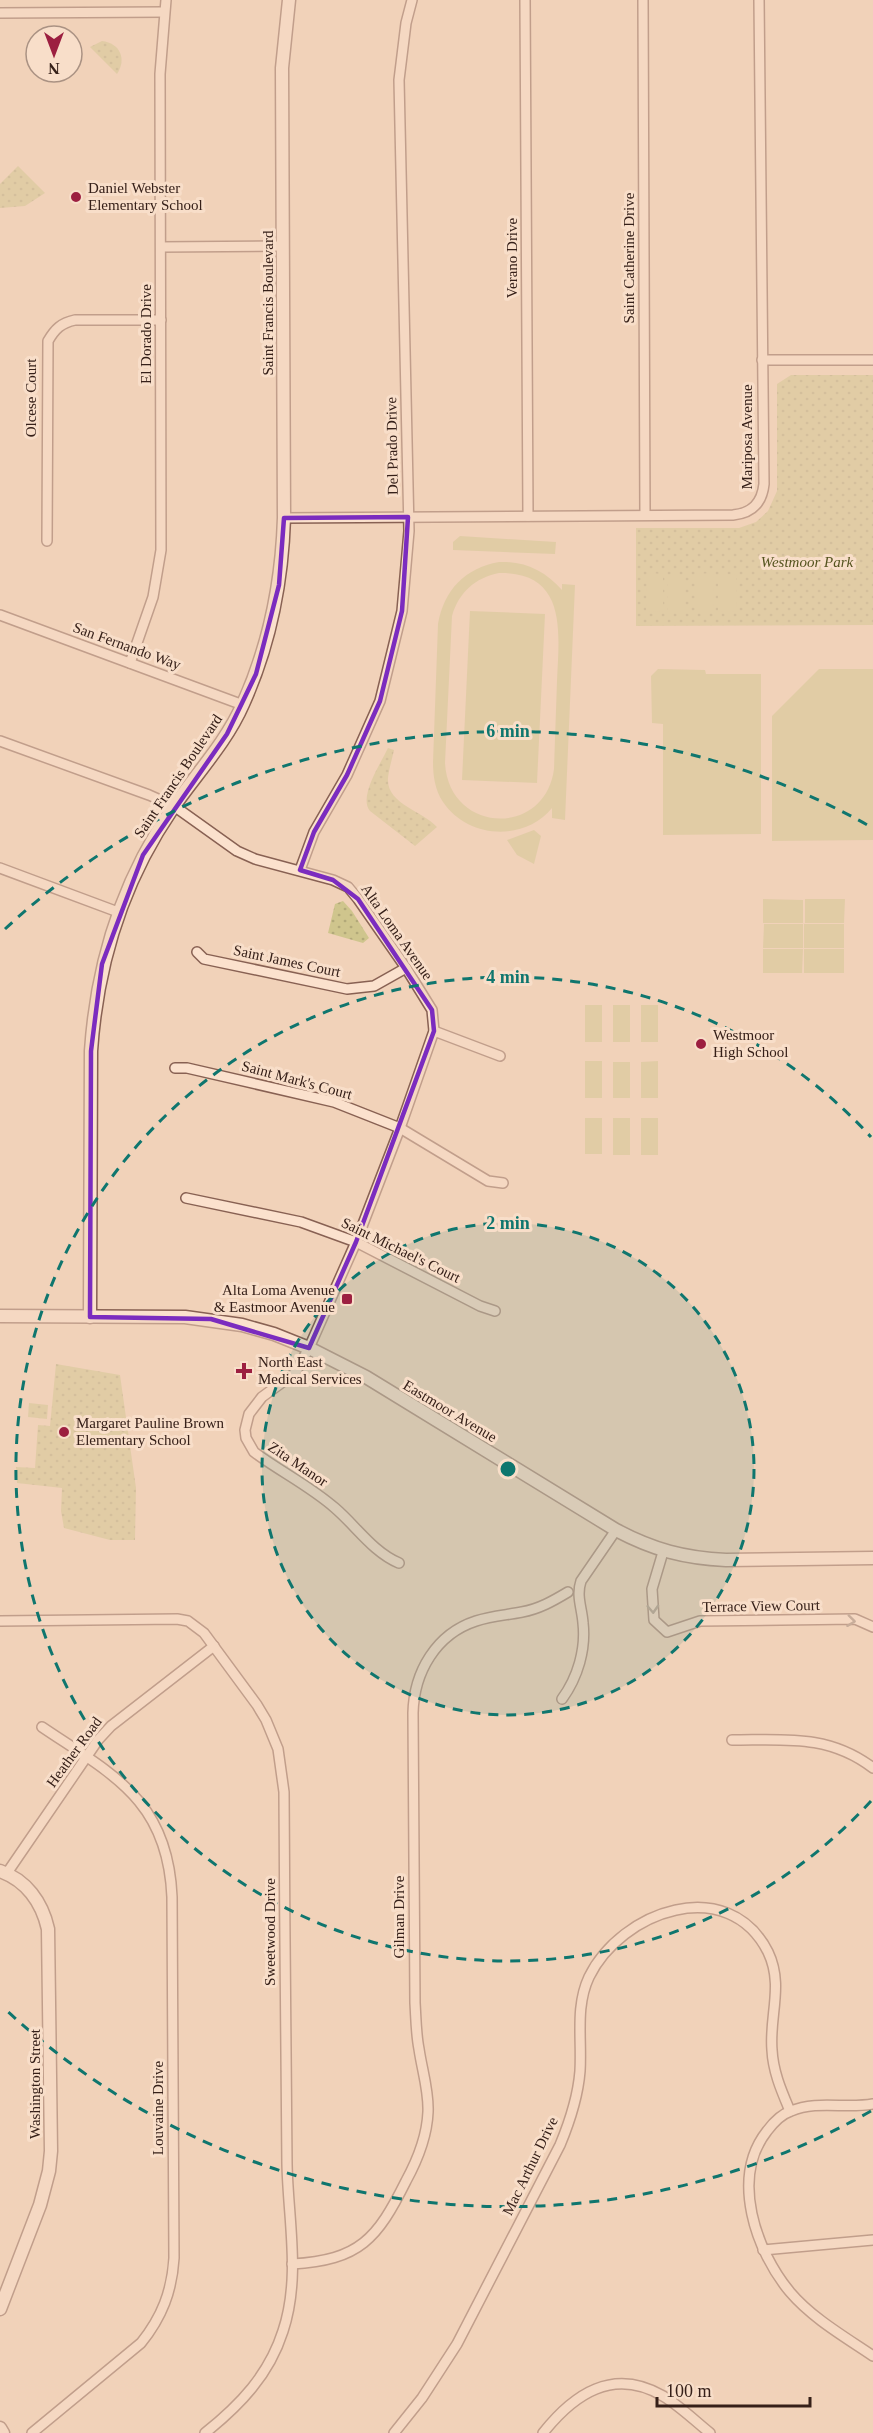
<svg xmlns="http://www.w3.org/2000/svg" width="873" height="2433" viewBox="0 0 873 2433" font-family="Georgia,serif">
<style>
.grass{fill:url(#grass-dots)}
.garden{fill:#cfc58d;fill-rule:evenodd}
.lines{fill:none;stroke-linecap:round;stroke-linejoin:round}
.minor-casing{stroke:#886153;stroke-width:12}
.tertiary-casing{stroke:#886153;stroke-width:15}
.minor{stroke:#fbe1cd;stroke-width:9}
.tertiary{stroke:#fbe1cd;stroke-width:12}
.oneway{stroke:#988073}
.marked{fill:none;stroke:#7b2cbf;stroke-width:4.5;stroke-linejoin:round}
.ring{fill:none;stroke:#0f766e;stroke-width:3;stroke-dasharray:10 8}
.poi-dot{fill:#9c1f40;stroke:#f8dec9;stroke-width:2}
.labels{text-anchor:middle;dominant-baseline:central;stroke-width:6;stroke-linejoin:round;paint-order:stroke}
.poi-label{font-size:15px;fill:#362019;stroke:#f8dec9;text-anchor:start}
.street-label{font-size:15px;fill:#362019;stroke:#f8dec9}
.park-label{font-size:15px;font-style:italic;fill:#54531e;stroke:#f8dec9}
.centre{fill:#0f766e;stroke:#f8dec9;stroke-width:3}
.ring-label{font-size:18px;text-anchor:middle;font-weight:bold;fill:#0f766e;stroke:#f8dec9;stroke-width:6;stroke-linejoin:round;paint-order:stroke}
</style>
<defs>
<pattern id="grass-dots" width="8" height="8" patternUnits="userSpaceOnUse" patternTransform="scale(1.5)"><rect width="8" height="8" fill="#cfc58d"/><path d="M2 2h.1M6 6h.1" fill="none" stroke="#b2a979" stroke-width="1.8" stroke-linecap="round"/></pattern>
</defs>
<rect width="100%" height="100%" fill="#f1d2b9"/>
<g class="grass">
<path d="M 102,41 C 120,43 127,59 117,74 L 90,47 Z"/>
<path d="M 18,166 L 45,193 L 25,206 L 0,208 L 0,184 Z"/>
<path d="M 791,375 L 873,375 L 873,625 L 636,626 L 636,528 L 739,528 L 756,522 L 768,511 L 777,491 L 777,384 Z"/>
<path d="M 388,748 L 394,750 C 392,759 389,769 388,778 C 386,804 423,811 437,827 L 415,846 L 370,811 C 358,797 381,763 388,748 Z"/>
<path d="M 343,901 L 352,911 L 369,938 L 363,943 L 328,933 L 335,904 Z"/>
<path d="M 56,1364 L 120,1375 L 136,1488 L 135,1540 L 110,1540 L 64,1528 L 61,1511 L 62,1488 L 17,1483 L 16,1467 L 35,1468 L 38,1425 L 50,1426 Z"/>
<path d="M 29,1403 L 48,1405 L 47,1419 L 28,1417 Z"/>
</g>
<g class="garden">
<path d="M 460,536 L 556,542 L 555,554 L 453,550 L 453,542 Z"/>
<path d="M 499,562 C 525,561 545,571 562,590 L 562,584 L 575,585 L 565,820 L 552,818 L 552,808 C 524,842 468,839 443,802 C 435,790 433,776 433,762 L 438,624 C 444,590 465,568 499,562 ZM 499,573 C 568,572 559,633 557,681 C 556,710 555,740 554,769 C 545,838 449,834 445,763 L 452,616 C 459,592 475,578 499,573 Z"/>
<path d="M 647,573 L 663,574 L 663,611 L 646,612 Z"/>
<path d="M 713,573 L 714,612 L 696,612 L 696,574 Z"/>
<path d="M 736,574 L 737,612 L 718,611 L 718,575 Z"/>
<rect x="668" y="575" width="17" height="37"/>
<path d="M 470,611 L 545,614 L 537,783 L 462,780 Z"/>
<path d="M 658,669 L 705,670 L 706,674 L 761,674 L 761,834 L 663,835 L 663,724 L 652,723 L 651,676 Z"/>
<path d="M 819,669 L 873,669 L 873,840 L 772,841 L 772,716 Z"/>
<path d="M 534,830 L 541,836 L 534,864 L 517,855 L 507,840 Z"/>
<path d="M 763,899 L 803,900 L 803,923 L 763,923 Z"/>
<path d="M 805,899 L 845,899 L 844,923 L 805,923 Z"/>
<path d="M 764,924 L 803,924 L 803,948 L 763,948 Z"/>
<rect x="804" y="924" width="40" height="24"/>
<path d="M 763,949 L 803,949 L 802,973 L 763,973 Z"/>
<rect x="804" y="949" width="40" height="24"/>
<rect x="585" y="1005" width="17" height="37"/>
<rect x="613" y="1005" width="17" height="37"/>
<rect x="641" y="1005" width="17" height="37"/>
<rect x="585" y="1061" width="17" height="37"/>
<path d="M 658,1061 L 658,1098 L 641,1098 L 641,1062 Z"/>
<rect x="613" y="1062" width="17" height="36"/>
<rect x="585" y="1118" width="17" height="36"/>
<rect x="613" y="1118" width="17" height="37"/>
<rect x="641" y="1118" width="17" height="37"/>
</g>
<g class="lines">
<defs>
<g id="minor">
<path d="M 525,0 L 528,516"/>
<path d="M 643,0 L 645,515"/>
<path d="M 0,13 L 164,12"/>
<path d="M 161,247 L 283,246"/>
<path d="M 762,360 L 873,360"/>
<path d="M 284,518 L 733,515 C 752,513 762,503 764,484 L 759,0"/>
<path d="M 47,541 L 48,341 C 55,329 61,323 75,320 L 161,320"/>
<path d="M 0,615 L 243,705"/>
<path d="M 130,663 L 153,597 L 161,550 L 160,74 L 166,0"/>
<path d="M 0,741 L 149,795 L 174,806 L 237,851 L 255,859 L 333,880 L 348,887 L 358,899 L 406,968 L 432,1010 L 434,1031 L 400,1128 L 356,1242 L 309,1348 L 295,1373 L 262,1397 L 249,1414 L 245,1430 L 246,1438 L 254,1452 C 281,1472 310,1486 335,1508 C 356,1526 373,1552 399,1563"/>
<path d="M 0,868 L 118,912"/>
<path d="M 300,870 L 314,832 L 347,775 L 380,701 L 402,611 L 409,531 L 399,80 L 406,23 L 412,0"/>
<path d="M 197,952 L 204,959 L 347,989 L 374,986 L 406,968"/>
<path d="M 434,1031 L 500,1056"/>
<path d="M 175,1068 L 187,1068 L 334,1102 L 400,1128 L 488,1181 L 503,1183"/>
<path d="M 186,1198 L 301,1222 L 356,1242 L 480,1306 L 495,1311"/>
<path d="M 663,1552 L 652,1589 L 654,1620 L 667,1632 L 700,1621 L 855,1619 L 873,1627"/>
<path d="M 0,1621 L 177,1619 L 188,1621 L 204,1633 L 257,1705 L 266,1720 L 278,1749 L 284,1792 C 285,1916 285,2040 287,2164 C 288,2219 301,2277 283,2331 C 269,2375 240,2405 205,2433"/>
<path d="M 562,1699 C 578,1677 586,1649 583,1623 C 582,1608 576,1596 581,1581 L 616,1530"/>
<path d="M 732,1740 C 784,1740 829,1734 873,1768"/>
<path d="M 7,1873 L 98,1740 L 111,1726 L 214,1646"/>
<path d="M 873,2104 C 846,2109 817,2100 791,2111 C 782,2114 773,2123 767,2131 C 730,2178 756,2251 790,2292 C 812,2318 845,2337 873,2356"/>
<path d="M 763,2250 L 873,2240"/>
<path d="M 292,2264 C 360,2260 377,2239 406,2181 C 418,2159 427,2137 428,2112 C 429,2091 422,2070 419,2049 C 416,2034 416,2018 415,2003 L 413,1713 C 414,1672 436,1634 476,1621 C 491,1616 507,1615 522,1612 C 539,1609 553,1601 568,1592"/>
<path d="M 32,2433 L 141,2343 C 162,2317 172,2291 174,2258 L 172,1897 C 168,1800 113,1775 42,1727"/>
<path d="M 394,2433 L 422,2398 L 457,2344 L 560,2145 C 570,2121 578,2097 580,2071 C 582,2039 575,2007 589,1977 C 621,1911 728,1873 768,1952 C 784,1985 769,2016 772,2050 C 773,2072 782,2092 790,2111"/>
<path d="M 543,2433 C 574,2394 613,2367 663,2396 C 680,2406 695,2421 710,2433"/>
</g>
<g id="tertiary">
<path d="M 0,1316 L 185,1317 L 242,1325 L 274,1334 L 309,1348 L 366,1377 L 616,1530 C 654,1550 684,1558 726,1560 L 873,1558"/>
<path d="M 90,1317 L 91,1051 C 97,963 122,882 172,809 C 196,774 226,743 243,704 C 270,644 282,583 284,518 L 282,68 L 289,0"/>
<path d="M 0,1871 C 26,1880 42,1902 48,1929 L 51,2151 L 49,2171 L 40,2205 L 0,2309"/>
<path d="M 0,2428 L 3,2433"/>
</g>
</defs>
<use href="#minor" class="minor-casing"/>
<use href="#tertiary" class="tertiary-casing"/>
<use href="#minor" class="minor"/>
<use href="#tertiary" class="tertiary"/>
</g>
<defs><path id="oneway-chevron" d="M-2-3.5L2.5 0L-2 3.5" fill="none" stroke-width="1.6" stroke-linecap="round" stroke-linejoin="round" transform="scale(1.5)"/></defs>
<g class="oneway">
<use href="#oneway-chevron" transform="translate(653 1609) rotate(87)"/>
<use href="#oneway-chevron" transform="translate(851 1621) rotate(7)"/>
</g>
<path d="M0 0H873V2433H0ZM 408,517 L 402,611 L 380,701 L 347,775 L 314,832 L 300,870 L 333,880 L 358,899 L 432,1010 L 434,1031 L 356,1242 L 309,1348 L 211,1319 L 90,1317 L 91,1051 L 102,964 L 143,855 L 227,734 L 256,674 L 279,585 L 284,518 Z" fill="#f1d2b9" fill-opacity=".55" fill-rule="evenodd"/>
<path class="marked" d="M 408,517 L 402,611 L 380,701 L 347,775 L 314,832 L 300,870 L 333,880 L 358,899 L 432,1010 L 434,1031 L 356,1242 L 309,1348 L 211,1319 L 90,1317 L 91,1051 L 102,964 L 143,855 L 227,734 L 256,674 L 279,585 L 284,518 Z"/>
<circle cx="508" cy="1469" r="246" fill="#0f766e" fill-opacity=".12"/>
<g class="ring">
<circle cx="508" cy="1469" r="246"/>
<path d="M871 1801A492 492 0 1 1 871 1137"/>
<path d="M871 2111A738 738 0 0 1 5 2009M5 929A738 738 0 0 1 871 827"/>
</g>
<g class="poi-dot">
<circle cx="76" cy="197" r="6"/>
<circle cx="701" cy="1044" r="6"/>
<rect x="341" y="1293" width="12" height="12" rx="3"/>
<path d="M241 1362h6v6h6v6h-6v6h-6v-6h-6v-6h6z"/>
<circle cx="64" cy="1432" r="6"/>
</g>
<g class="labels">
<g class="poi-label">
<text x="88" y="188">Daniel Webster<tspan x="88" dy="17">Elementary School</tspan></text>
<text x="713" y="1035">Westmoor<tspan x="713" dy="17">High School</tspan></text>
<text x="335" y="1290" text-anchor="end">Alta Loma Avenue<tspan x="335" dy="17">&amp; Eastmoor Avenue</tspan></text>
<text x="258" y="1362">North East<tspan x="258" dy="17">Medical Services</tspan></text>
<text x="76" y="1423">Margaret Pauline Brown<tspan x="76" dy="17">Elementary School</tspan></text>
</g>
<g class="street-label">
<text transform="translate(512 258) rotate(-90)">Verano Drive</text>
<text transform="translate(629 258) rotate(-90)">Saint Catherine Drive</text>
<text transform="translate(268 303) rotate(-90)">Saint Francis Boulevard</text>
<text transform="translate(146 334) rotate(-90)">El Dorado Drive</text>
<text transform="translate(31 398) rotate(-90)">Olcese Court</text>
<text transform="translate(747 437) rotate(-90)">Mariposa Avenue</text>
<text transform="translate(392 446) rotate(-91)">Del Prado Drive</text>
<text transform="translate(127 646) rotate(20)">San Fernando Way</text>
<text transform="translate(178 776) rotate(-56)">Saint Francis Boulevard</text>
<text transform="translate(397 932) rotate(55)">Alta Loma Avenue</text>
<text transform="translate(287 961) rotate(12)">Saint James Court</text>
<text transform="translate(297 1080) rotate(15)">Saint Mark's Court</text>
<text transform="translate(401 1250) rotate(26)">Saint Michael's Court</text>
<text transform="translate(450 1411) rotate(31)">Eastmoor Avenue</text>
<text transform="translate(298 1464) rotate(34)">Zita Manor</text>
<text transform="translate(761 1606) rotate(-1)">Terrace View Court</text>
<text transform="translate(74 1752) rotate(-54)">Heather Road</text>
<text transform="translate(399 1917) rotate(-90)">Gilman Drive</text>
<text transform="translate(270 1932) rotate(-90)">Sweetwood Drive</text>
<text transform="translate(35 2084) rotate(-90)">Washington Street</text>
<text transform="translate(158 2108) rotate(-90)">Louvaine Drive</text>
<text transform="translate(530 2166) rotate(-64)">Mac Arthur Drive</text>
</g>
<g class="park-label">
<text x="807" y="562">Westmoor Park</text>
</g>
</g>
<circle cx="508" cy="1469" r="9" class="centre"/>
<g class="ring-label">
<text x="508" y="737">6 min</text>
<text x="508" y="983">4 min</text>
<text x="508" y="1229">2 min</text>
</g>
<g transform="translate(54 54) rotate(180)"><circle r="28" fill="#f8dec9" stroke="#aa9283" stroke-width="1.5"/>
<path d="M0-4.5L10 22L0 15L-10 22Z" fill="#9c1f40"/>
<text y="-9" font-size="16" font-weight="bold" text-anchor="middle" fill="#362019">N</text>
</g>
<path d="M657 2397v9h153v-9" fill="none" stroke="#362019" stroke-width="3"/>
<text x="666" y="2397" font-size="18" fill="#362019" stroke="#f8dec9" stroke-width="4.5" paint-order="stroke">100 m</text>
</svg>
